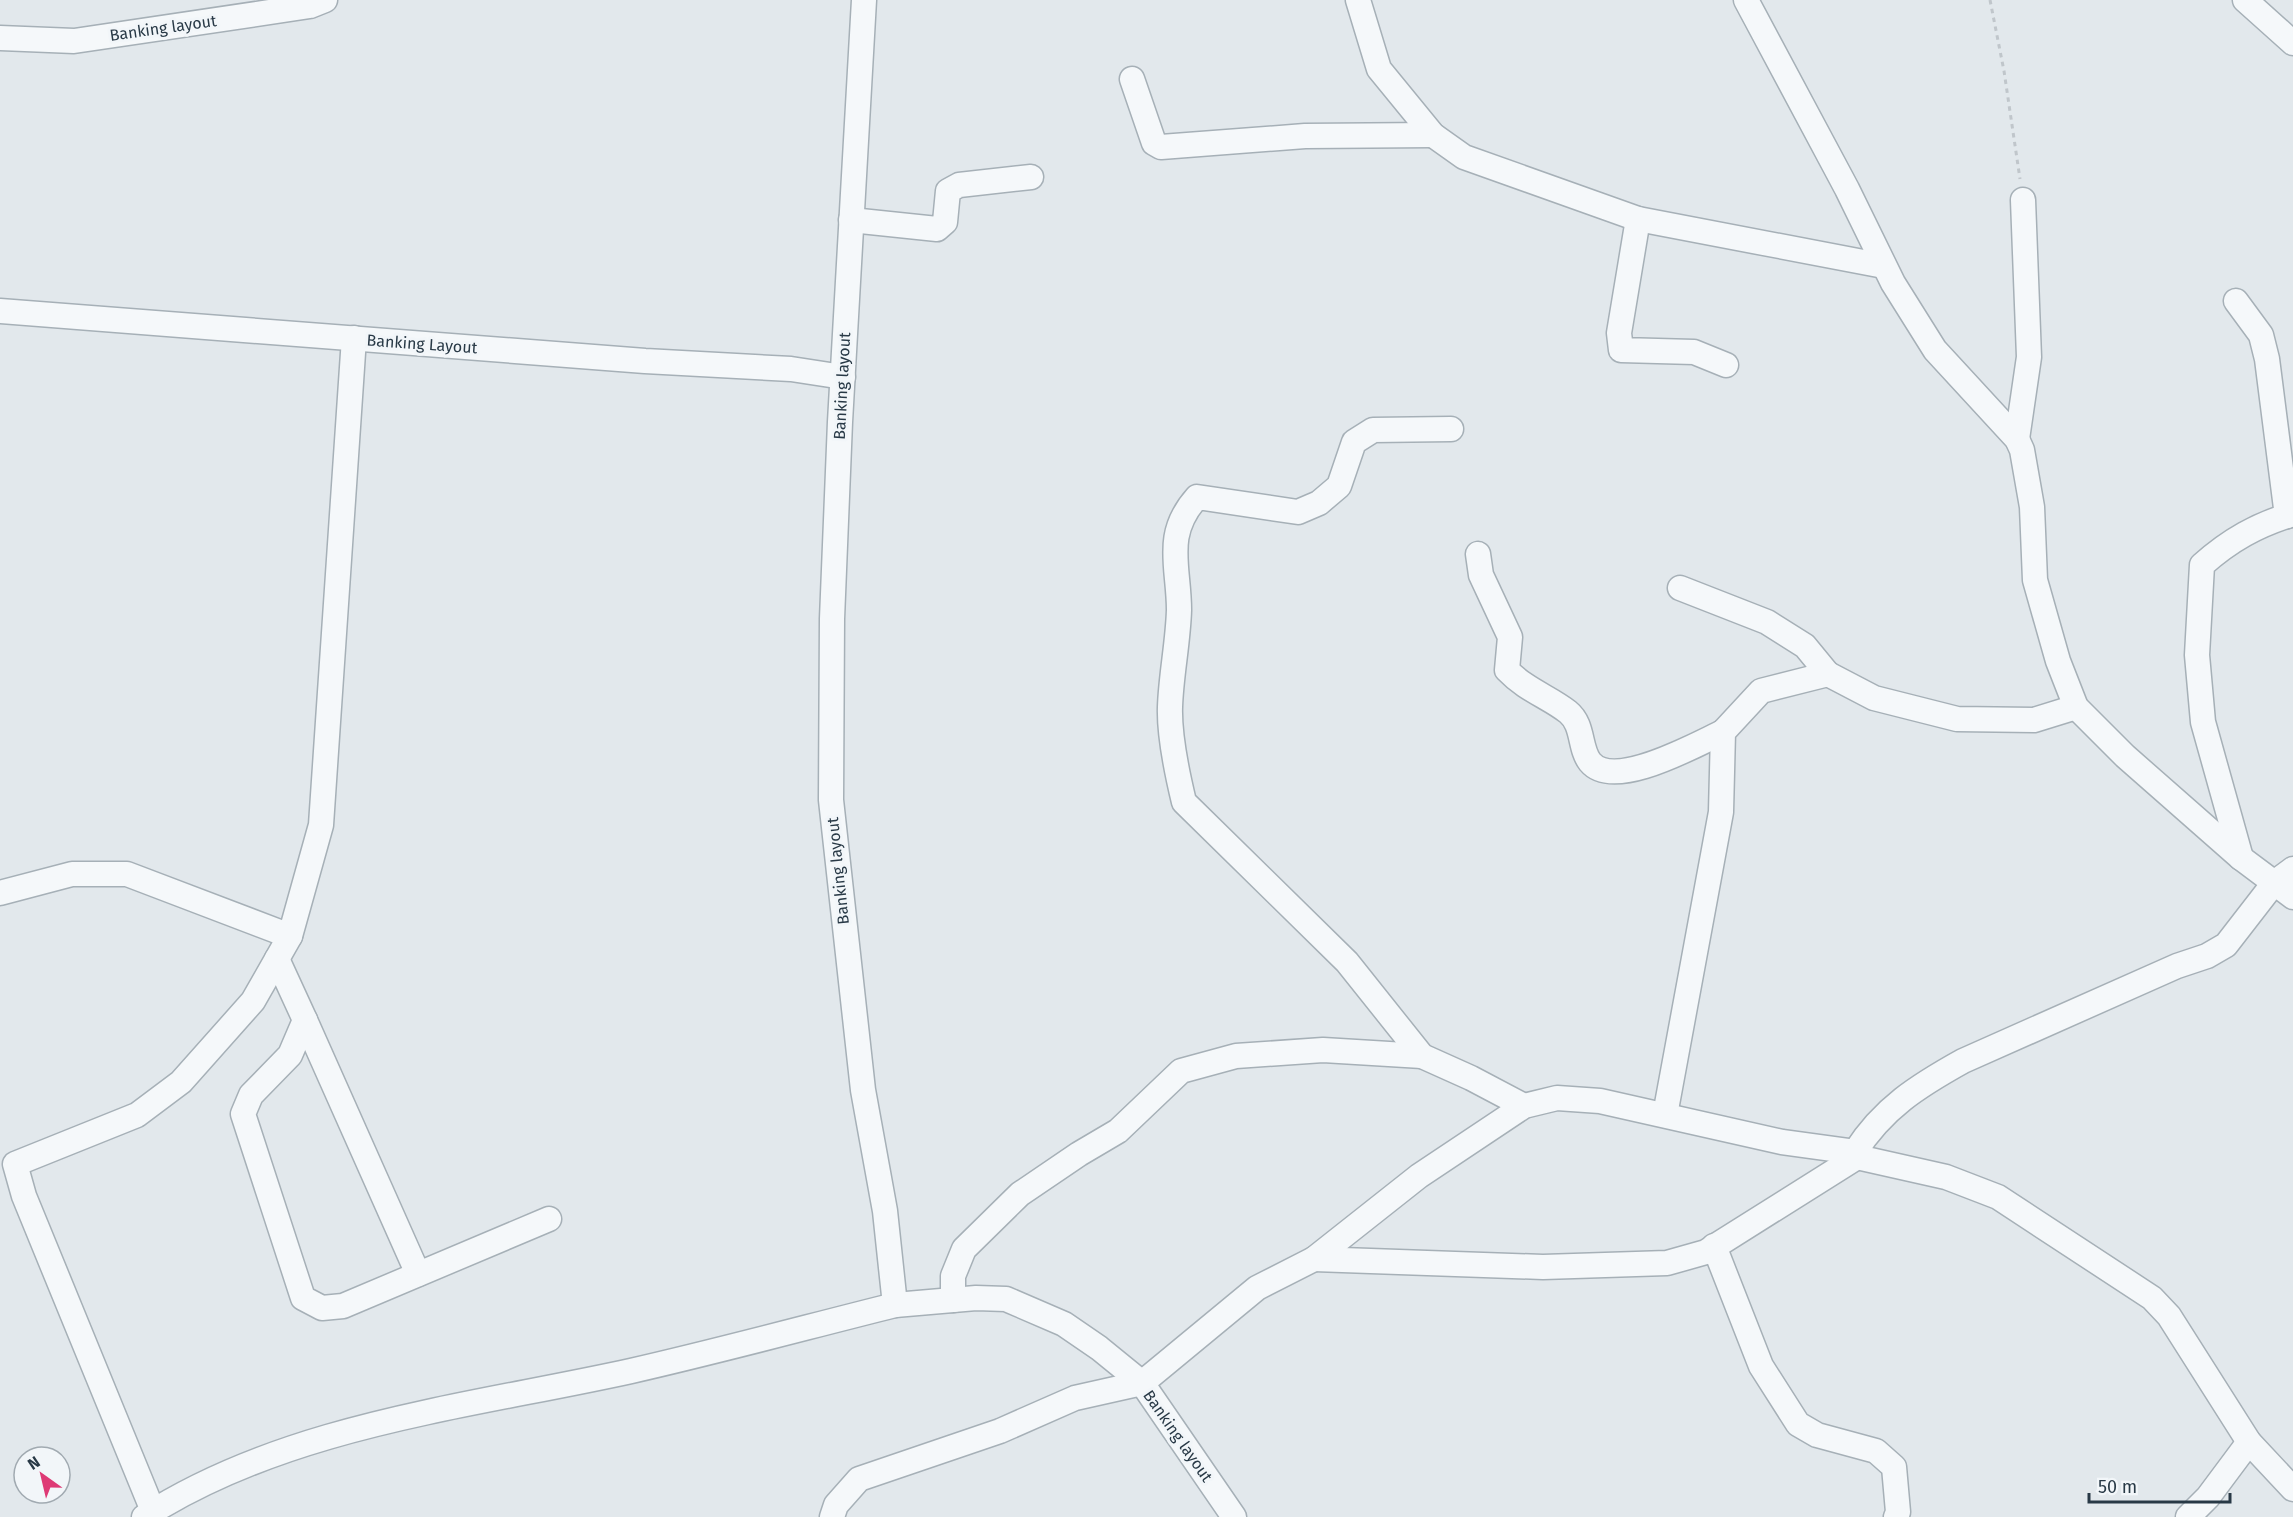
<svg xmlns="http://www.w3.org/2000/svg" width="2293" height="1517" viewBox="0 0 2293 1517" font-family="'Fira Sans',sans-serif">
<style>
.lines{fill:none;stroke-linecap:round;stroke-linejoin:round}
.minor-casing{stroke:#a6b0b7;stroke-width:27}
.path{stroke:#c0c6cb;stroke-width:3;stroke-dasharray:4.5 4.5;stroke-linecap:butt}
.minor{stroke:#f5f8fa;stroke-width:24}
.labels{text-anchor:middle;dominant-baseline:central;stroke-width:6;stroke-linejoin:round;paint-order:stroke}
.street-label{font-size:16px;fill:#283946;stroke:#f2f6f9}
</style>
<rect width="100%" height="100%" fill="#e2e8ec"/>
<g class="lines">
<defs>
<g id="minor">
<path d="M 864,0 L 840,422 L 832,619 L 831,800 L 863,1090 L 885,1211 L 895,1305 L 976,1298 L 1006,1299 L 1064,1324 L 1099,1348 L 1142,1383 L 1234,1517"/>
<path d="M 1358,0 L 1379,69 L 1433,135 L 1464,157 L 1638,219 L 1884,266"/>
<path d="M 1746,0 L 1847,189 L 1893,283 L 1935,350 L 2017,439 L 2022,450 L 2032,507 L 2035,580 L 2058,661 L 2076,707 L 2125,756 L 2241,858 L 2293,897"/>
<path d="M 2245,0 L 2293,43"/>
<path d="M 0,38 L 74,41 L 310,6 L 325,0"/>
<path d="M 1132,79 L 1154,143 L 1161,147 L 1305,136 L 1433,135"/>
<path d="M 1638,219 L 1619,333 L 1621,350 L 1694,352 L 1726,365"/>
<path d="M 851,220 L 937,229 L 945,222 L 948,191 L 959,185 L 1031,177"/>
<path d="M 2236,301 L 2261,335 L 2267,359 L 2287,516"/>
<path d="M 0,311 L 645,361 L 791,369 L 843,377"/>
<path d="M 1451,429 L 1373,430 L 1354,442 L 1339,486 L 1319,503 L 1298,512 L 1197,497 C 1163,535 1179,566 1179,610 C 1178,643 1171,675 1170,707 C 1169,737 1177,773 1184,802 L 1347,962 L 1422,1056 L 1471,1078 L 1524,1106"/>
<path d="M 2017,439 L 2029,357 L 2023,200"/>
<path d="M 1478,554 L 1481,575 L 1510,637 L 1507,670 C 1526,690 1549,697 1568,712 C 1584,725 1579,748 1590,762 C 1614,791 1695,745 1723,732"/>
<path d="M 1680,588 L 1767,622 L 1805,646 L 1828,674"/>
<path d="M 2241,858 L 2203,722 L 2197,655 L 2202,565 C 2230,540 2257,525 2293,514"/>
<path d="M 0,893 L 72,874 L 127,874 L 290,936"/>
<path d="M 277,959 L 305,1020 L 290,1055 L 251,1095 L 243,1114 L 303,1298 L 322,1308 L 343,1306 L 549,1219"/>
<path d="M 305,1020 L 418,1274"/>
<path d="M 1665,1115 L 1721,812 L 1723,732 L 1761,691 L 1828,674 L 1874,698 L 1957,719 L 2034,720 L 2076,707"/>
<path d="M 1855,1152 C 1883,1108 1918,1086 1963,1061 L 2177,966 L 2207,956 L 2226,945 L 2274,883 L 2293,869"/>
<path d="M 1714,1246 L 1761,1366 L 1798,1424 L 1817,1435 L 1876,1451 L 1894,1467 L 1898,1512 L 1896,1517"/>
<path d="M 1314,1259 L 1543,1267 L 1667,1263 L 1706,1252 L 1857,1157"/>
<path d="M 953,1300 L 953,1276 L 964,1249 L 1020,1194 L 1079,1154 L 1118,1131 L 1181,1071 L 1236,1056 L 1323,1050 L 1422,1056"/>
<path d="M 153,1511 L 24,1196 L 15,1164 L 137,1115 L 181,1082 L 253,1001 L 290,936 L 321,825 L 354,338"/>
<path d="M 144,1517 C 287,1425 468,1407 631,1371 C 719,1351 807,1327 895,1305"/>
<path d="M 832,1517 L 836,1505 L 859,1479 L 1000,1431 L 1075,1398 L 1142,1383 L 1257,1288 L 1314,1259 L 1419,1176 L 1524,1106 L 1557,1098 L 1600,1101 L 1782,1142 L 1855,1152 L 1857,1157 L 1946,1177 L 1998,1197 L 2152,1298 L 2169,1316 L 2249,1442 L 2293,1489"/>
<path d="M 2188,1517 L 2208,1497 L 2249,1442"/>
</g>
</defs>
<use href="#minor" class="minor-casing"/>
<path class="path" d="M 1990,0 L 2004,71 L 2020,179"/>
<use href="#minor" class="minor"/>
</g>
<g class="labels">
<g class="street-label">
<text transform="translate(163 28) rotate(-8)">Banking layout</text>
<text transform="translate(422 344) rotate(4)">Banking Layout</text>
<text transform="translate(842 386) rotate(-87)">Banking layout</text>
<text transform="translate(838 871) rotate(-96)">Banking layout</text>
<text transform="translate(1178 1436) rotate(55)">Banking layout</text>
</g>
</g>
<g transform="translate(42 1475) rotate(326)"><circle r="28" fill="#f2f6f9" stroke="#a1aab1" stroke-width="1.5"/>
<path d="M0-4.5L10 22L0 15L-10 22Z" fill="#de3a75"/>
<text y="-9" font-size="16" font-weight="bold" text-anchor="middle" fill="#283946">N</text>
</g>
<path d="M2089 1493v9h141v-9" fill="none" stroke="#283946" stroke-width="3"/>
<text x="2098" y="1493" font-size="18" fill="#283946" stroke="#f2f6f9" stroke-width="4.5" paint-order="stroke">50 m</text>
</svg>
